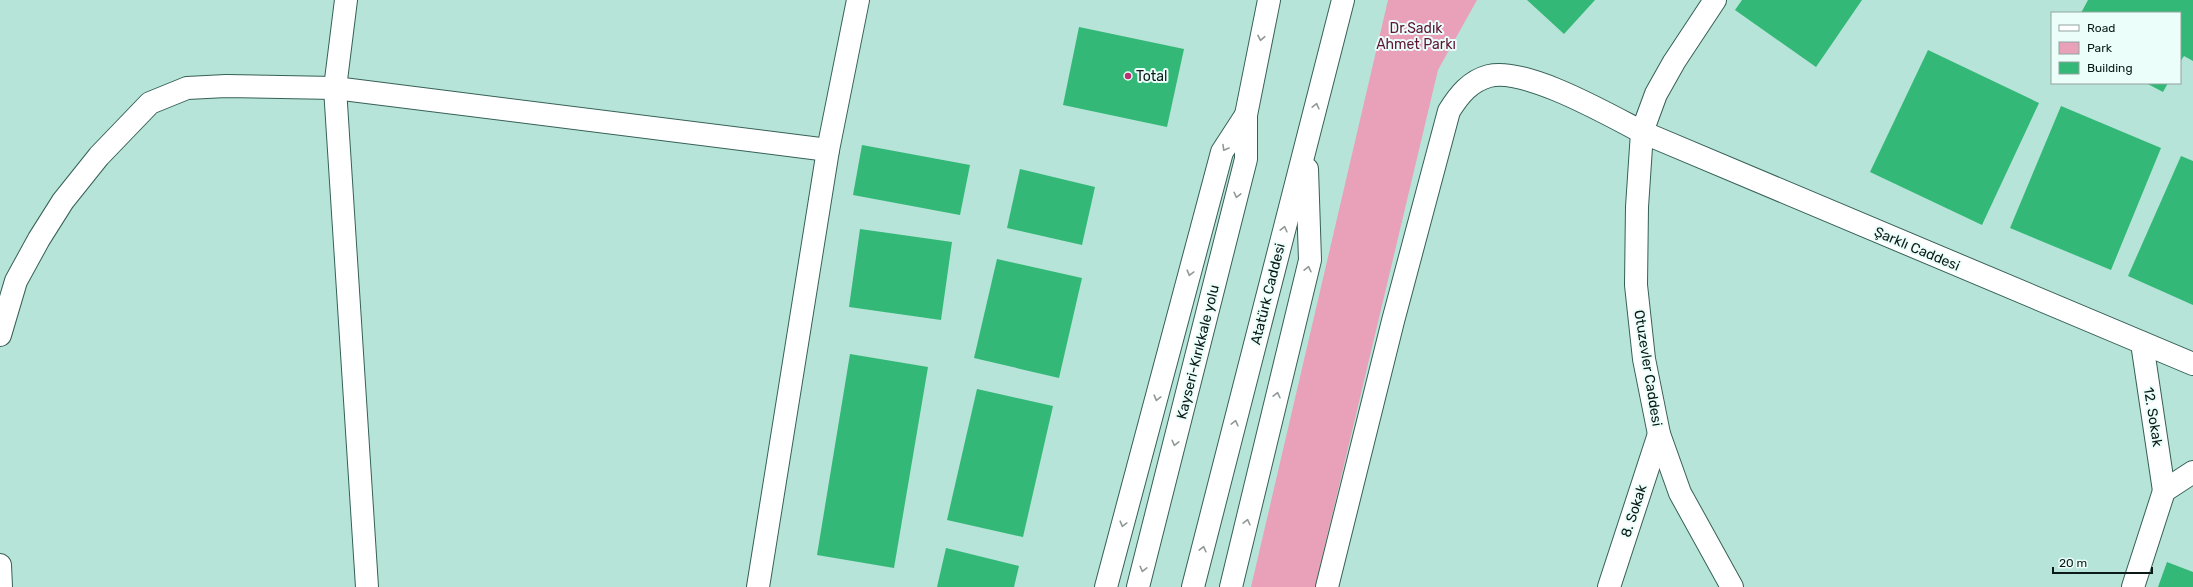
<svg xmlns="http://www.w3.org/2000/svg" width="2193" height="587" viewBox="0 0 2193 587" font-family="Rubik,sans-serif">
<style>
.green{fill:#e9a1ba}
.building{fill:#33b877}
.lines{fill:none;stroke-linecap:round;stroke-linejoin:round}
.street-casing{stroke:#366056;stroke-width:24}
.secondary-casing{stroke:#366056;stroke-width:24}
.highway-casing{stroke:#366056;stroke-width:24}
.street{stroke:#fff;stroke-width:22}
.secondary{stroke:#fff;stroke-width:22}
.highway{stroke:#fff;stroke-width:22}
.oneway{stroke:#919897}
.poi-dot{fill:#b93170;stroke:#ecfef9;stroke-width:1.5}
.labels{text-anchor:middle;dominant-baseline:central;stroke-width:4;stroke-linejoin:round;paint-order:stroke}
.park-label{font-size:14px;fill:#5d1536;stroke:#ecfef9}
.poi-label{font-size:14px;fill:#0a1b17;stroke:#ecfef9;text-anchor:start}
.street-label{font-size:14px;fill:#0a1b17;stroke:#ecfef9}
</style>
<rect width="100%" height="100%" fill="#b6e4d8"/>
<path class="green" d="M 1388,0 L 1477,0 L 1438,70 L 1315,587 L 1251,587 Z"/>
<g class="building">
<path d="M 1527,0 L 1595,0 L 1564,34 Z"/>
<path d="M 1742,0 L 1862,0 L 1816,67 L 1735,10 Z"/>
<path d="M 2088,0 L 2193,0 L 2193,61 L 2184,56 L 2180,62 L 2180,13 L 2081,13 Z"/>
<path d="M 1079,27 L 1184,49 L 1167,127 L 1063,105 Z"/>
<path d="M 1928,50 L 2039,103 L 1982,225 L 1870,172 Z"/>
<path d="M 2146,83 L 2168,83 L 2163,92 Z"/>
<path d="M 2061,106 L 2161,148 L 2111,270 L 2010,228 Z"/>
<path d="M 862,145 L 970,165 L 960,215 L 853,195 Z"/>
<path d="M 2181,156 L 2193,161 L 2193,305 L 2128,276 Z"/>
<path d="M 1020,169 L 1095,187 L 1082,245 L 1007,228 Z"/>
<path d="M 860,229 L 952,242 L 941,320 L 849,307 Z"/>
<path d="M 997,259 L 1082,278 L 1059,378 L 974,358 Z"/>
<path d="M 850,354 L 928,367 L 894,568 L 817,555 Z"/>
<path d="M 977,389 L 1053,406 L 1023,537 L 947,520 Z"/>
<path d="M 946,548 L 1019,566 L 1014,587 L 937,587 Z"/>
<path d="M 2167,562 L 2193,572 L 2193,587 L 2158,587 Z"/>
</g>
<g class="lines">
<defs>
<g id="street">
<path d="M 346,0 L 335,88 L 367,587"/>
<path d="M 0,335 L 16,281 L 39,239 L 63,201 L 99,156 L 150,103 L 187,88 L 226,86 L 335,88 L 828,150"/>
<path d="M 2142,343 L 2164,491"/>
<path d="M 0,565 L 1,587"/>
<path d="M 758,587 L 828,150 L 858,0"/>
<path d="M 1327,587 L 1393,321 L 1449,111 C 1459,95 1470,81 1489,76 C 1526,67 1609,115 1642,132 L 2193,364"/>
<path d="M 1609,587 L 1659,434"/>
<path d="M 2133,587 L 2164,491 L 2193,472"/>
</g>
<path id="secondary" d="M 1715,0 L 1674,62 L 1656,94 L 1642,132 L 1637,207 L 1636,285 L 1644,359 L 1659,434 L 1680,493 L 1732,587"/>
<g id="highway">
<path d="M 1106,587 L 1222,152 L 1246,115"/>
<path d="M 1138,587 L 1246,159 L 1246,115 L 1269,0"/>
<path d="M 1193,587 L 1343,0"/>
<path d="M 1231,587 L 1310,260 L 1307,169"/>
</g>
</defs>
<use href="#street" class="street-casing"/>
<use href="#secondary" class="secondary-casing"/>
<use href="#highway" class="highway-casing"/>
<use href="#street" class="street"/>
<use href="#secondary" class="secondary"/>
<use href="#highway" class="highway"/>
</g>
<defs><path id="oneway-chevron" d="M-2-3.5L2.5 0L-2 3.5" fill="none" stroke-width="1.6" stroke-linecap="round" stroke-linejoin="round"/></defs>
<g class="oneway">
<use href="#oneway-chevron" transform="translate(1261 38) rotate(101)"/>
<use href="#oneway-chevron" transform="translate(1316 106) rotate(-76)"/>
<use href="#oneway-chevron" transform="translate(1225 148) rotate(120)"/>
<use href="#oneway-chevron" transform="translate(1237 195) rotate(104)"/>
<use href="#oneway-chevron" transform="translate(1284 229) rotate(-76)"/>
<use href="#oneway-chevron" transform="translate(1308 269) rotate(-77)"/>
<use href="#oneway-chevron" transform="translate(1190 273) rotate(105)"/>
<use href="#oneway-chevron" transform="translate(1277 395) rotate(-77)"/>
<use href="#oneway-chevron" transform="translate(1157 398) rotate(105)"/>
<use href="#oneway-chevron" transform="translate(1235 423) rotate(-76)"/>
<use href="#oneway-chevron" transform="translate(1175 443) rotate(104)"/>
<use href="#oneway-chevron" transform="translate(1247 522) rotate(-77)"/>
<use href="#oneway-chevron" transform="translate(1123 524) rotate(105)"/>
<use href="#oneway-chevron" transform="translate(1203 549) rotate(-76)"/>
<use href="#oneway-chevron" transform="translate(1143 569) rotate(104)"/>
</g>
<circle class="poi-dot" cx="1128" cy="76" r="4"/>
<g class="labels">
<g class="park-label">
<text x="1416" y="28">Dr.Sadık<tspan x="1416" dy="16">Ahmet Parkı</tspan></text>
</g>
<g class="poi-label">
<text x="1136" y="76">Total</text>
</g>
<g class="street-label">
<text transform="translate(1917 249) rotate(23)">Şarklı Caddesi</text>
<text transform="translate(1268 294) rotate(-76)">Atatürk Caddesi</text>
<text transform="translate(1198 352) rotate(-76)">Kayseri-Kırıkkale yolu</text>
<text transform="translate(1648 368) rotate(81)">Otuzevler Caddesi</text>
<text transform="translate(2153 417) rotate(81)">12. Sokak</text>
<text transform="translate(1634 511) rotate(-72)">8. Sokak</text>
</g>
</g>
<rect x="2051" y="12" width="130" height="72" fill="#ecfef9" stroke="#92a39f"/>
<rect x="2059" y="25" width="20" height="6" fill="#ffffff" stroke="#92a39f"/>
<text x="2087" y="32" font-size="12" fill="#0a1b17">Road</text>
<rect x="2059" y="42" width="20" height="12" fill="#e9a1ba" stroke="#92a39f"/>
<text x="2087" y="52" font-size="12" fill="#0a1b17">Park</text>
<rect x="2059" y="62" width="20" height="12" fill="#33b877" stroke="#92a39f"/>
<text x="2087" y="72" font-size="12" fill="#0a1b17">Building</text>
<path d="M2053 567v6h99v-6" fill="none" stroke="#0a1b17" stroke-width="2"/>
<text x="2059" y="567" font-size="12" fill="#0a1b17" stroke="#ecfef9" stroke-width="3" paint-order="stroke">20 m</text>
</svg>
